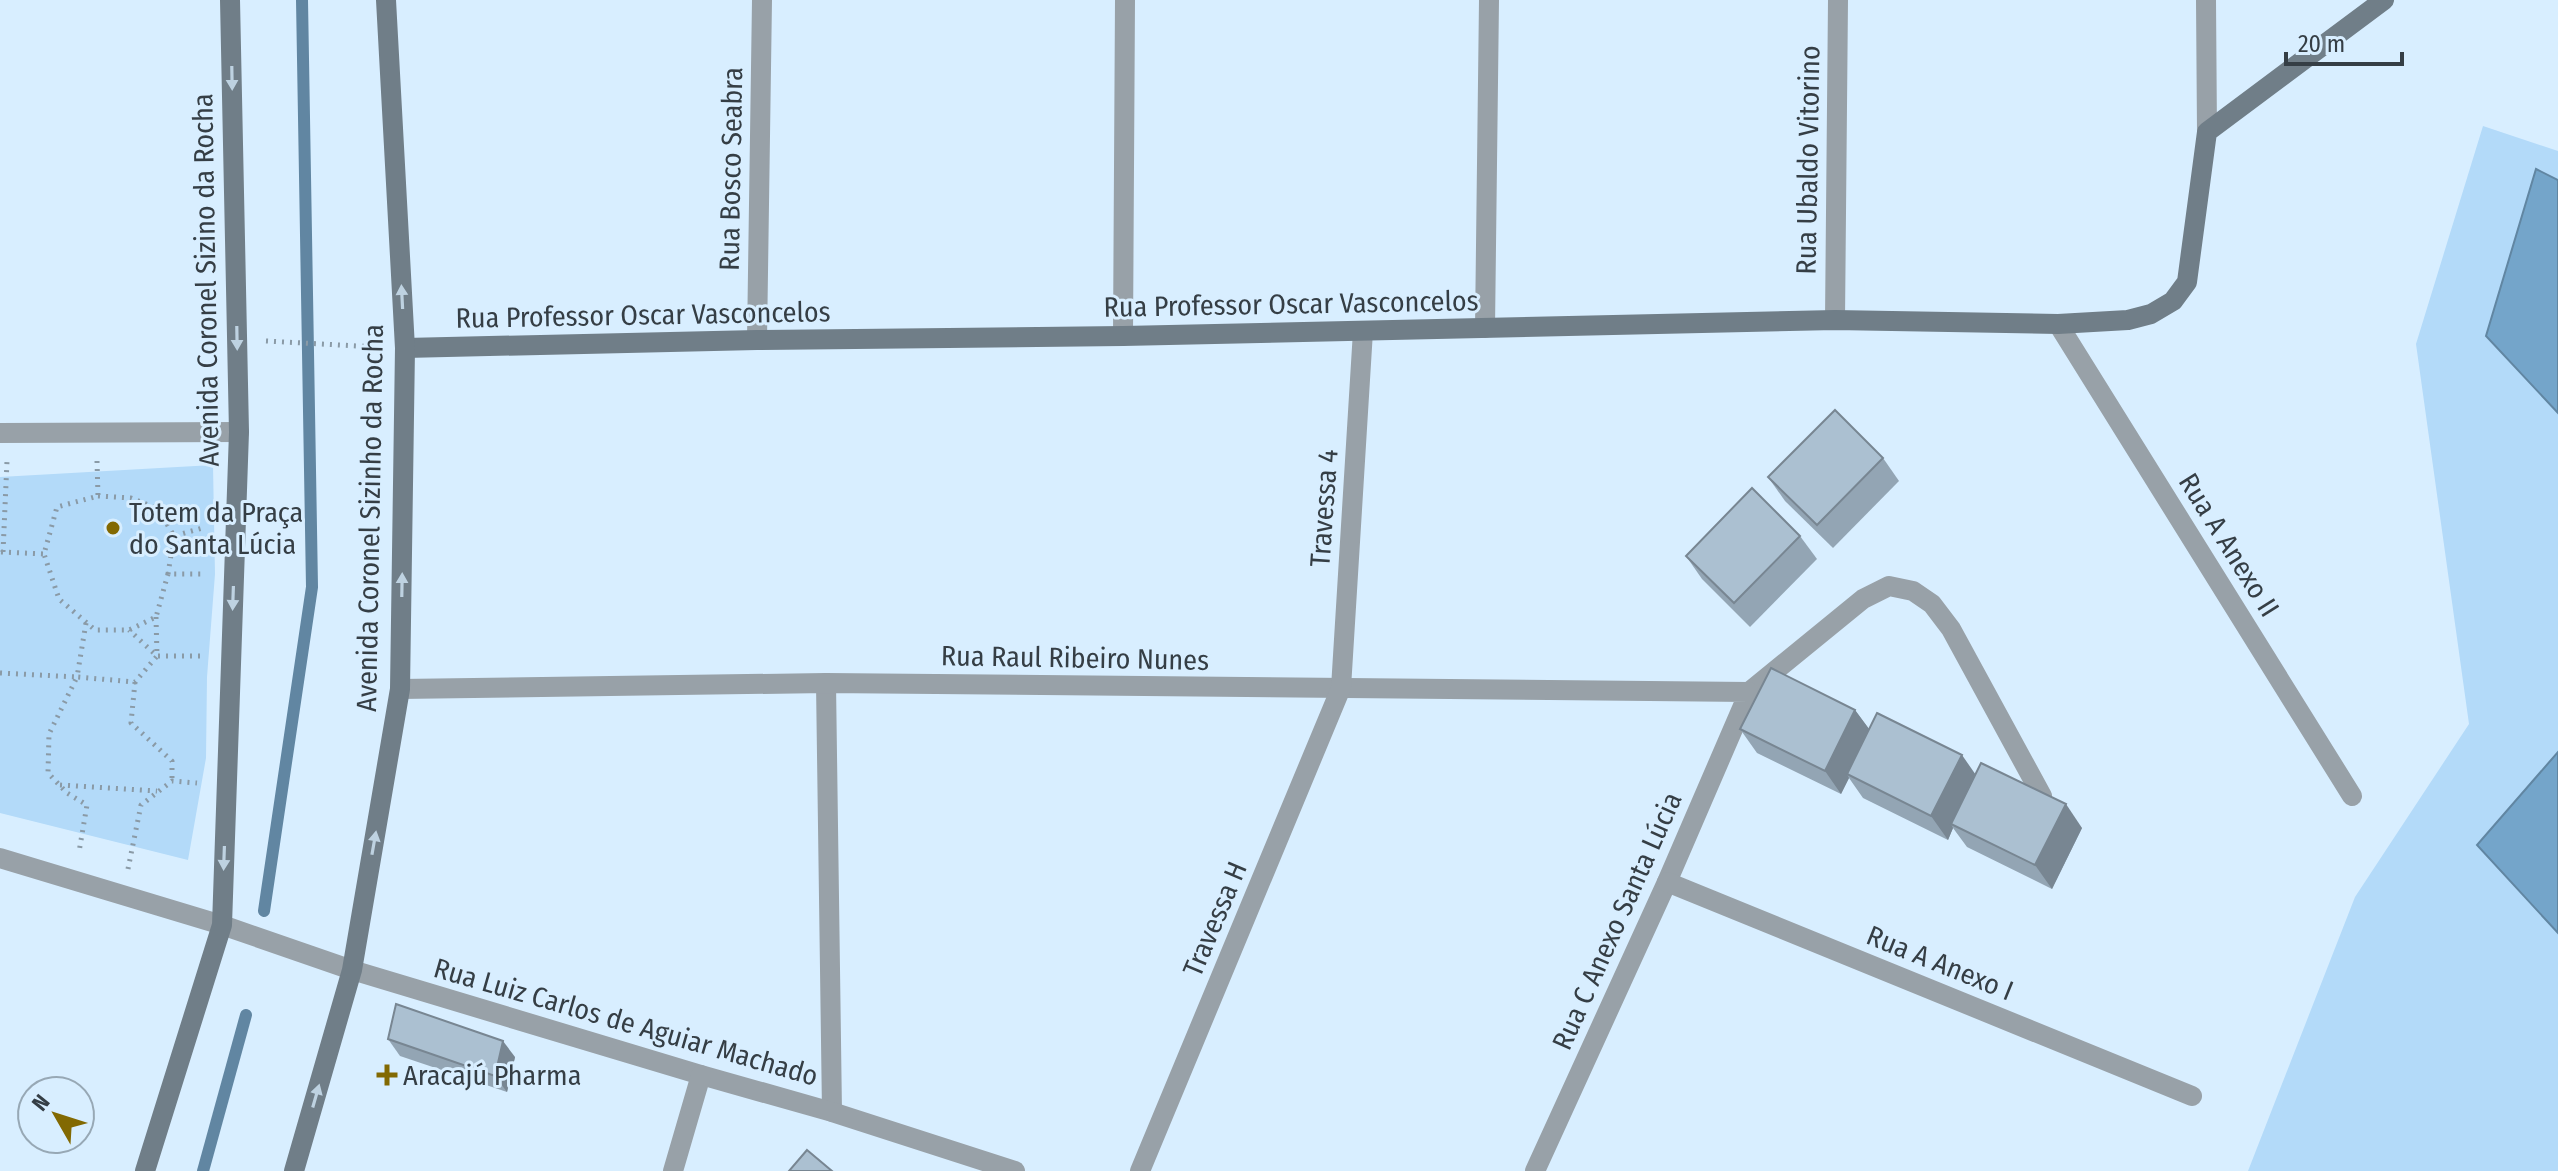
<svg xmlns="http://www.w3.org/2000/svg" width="2558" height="1171" viewBox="0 0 2558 1171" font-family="'Fira Sans Condensed',sans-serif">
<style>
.green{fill:#b3daf9}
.water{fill:#74a5ca;stroke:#6186a2;stroke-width:2}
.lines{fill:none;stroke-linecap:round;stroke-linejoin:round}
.stream{stroke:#6186a2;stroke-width:12}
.path{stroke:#8a9aa6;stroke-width:5;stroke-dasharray:2 6;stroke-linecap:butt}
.lane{stroke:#98a1a8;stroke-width:20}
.street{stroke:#98a1a8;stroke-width:20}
.secondary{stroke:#707e88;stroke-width:20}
.wall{fill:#93a5b4}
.shaded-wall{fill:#788692}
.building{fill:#abc0d1;stroke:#788692;stroke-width:2}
.oneway{fill:#bed2e1}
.poi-dot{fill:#826902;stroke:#d8eeff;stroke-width:3}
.labels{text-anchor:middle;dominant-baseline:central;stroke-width:6;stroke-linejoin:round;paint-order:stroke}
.street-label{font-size:28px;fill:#353e45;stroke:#d8eeff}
.poi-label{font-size:28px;fill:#353e45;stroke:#d8eeff;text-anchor:start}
</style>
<rect width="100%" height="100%" fill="#d8eeff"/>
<g class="green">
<path d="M 2483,126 L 2558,151 L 2558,1171 L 2248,1171 L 2355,897 L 2469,724 L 2416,344 Z"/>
<path d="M 213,465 L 215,574 L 207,677 L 206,758 L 188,860 L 0,813 L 0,477 Z"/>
</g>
<g class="water">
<path d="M 2536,169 L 2558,180 L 2558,413 L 2486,336 Z"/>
<path d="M 2558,752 L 2558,933 L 2477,845 Z"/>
</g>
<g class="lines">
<g class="stream">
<path d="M 264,911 L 312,587 L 302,0"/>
<path d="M 203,1171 L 246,1015"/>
</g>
<g class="path">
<path d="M 266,341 L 376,347"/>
<path d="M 97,461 L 98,496 L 57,507 L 44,554 L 59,599 L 95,630 L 129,630 L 156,617 L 168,574 L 205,574"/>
<path d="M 98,496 L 131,498 L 158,509 L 174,536"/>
<path d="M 1,552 L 44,554"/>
<path d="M 3,552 L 7,461"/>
<path d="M 168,574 L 174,536 L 206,527"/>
<path d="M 156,617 L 157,656 L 202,656"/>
<path d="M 86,623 L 77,677 L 135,682 L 157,656 L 129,630"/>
<path d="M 0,673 L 77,677 L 49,734 L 48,773 L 67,793 L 87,805 L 79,852"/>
<path d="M 135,682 L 131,723 L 172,761 L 172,781"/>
<path d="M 60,785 L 157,791"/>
<path d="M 128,869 L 141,805 L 172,781 L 197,783"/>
</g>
<path class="lane" d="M 1749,692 L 1863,599 L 1889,586 L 1913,591 L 1932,604 L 1951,629 L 2042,796"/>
<g class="street">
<path d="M 2206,0 L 2207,132"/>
<path d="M 1835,320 L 1838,0"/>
<path d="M 2058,324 L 2352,796"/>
<path d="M 1485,328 L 1489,0"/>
<path d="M 1123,336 L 1125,0"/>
<path d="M 757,340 L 762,0"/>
<path d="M 0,433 L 239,432"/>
<path d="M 826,683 L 832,1112"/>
<path d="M 400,689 L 826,683 L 1749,692 L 1667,882 L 1535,1171"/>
<path d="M 0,858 L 222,925 L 352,970 L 701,1075 L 832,1112 L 1015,1171"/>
<path d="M 1667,882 L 2192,1096"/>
<path d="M 673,1171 L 701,1075"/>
<path d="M 1140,1171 L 1341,688 L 1363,331"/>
</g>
<g class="secondary">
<path d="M 405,348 L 757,340 L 1123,336 L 1835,320 L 2058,324 L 2128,320 L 2151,314 L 2173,301 L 2187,282 L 2207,132 L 2384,0"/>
<path d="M 145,1171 L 222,925 L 239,432 L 230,0"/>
<path d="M 294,1171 L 352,970 L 400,689 L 405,348 L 386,0"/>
</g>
</g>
<g class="wall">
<path d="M 1883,458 L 1899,481 L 1833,548 L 1785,501 L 1768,477 Z"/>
<path d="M 1800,536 L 1817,559 L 1750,627 L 1702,579 L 1686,556 Z"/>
<path d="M 1855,710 L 1869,729 L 1975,774 L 2082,828 L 2052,889 L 1967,847 L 1953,828 L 1948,840 L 1863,798 L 1849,778 L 1841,794 L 1757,753 L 1740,729 Z"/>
<path d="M 388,1039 L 515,1057 L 507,1092 L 400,1056 Z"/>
</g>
<g class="shaded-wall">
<path d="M 1855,710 L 1872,733 L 1847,774 L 1849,778 L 1841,794 L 1825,771 Z"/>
<path d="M 1962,755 L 1978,778 L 1951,824 L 1953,828 L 1948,840 L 1931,816 Z"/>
<path d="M 2066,804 L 2082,828 L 2052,889 L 2035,865 Z"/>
<path d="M 503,1041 L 515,1057 L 507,1092 L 495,1076 Z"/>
</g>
<g class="building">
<path d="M 1835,410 L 1883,458 L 1817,525 L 1768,477 Z"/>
<path d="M 1752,488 L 1800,536 L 1734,603 L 1686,556 Z"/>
<path d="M 1771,668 L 1855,710 L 1825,771 L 1740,729 Z"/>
<path d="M 1877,713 L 1962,755 L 1931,816 L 1847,774 Z"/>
<path d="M 1981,763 L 2066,804 L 2035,865 L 1951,824 Z"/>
<path d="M 396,1004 L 503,1041 L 495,1076 L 388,1039 Z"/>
<path d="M 807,1150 L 832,1171 L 789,1171 Z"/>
</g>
<defs><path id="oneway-solid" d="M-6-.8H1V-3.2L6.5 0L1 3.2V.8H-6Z" transform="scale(2)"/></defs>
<g class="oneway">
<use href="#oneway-solid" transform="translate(232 78) rotate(89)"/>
<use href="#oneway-solid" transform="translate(402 297) rotate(-93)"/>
<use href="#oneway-solid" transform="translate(237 338) rotate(89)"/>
<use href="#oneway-solid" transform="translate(402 585) rotate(-89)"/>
<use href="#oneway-solid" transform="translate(233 598) rotate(92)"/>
<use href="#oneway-solid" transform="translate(374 843) rotate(-80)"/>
<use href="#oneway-solid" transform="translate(224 858) rotate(92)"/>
<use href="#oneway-solid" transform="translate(316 1096) rotate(-74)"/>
</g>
<g class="poi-dot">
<circle cx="113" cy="528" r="8"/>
<path d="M383 1063h8v8h8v8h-8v8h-8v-8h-8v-8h8z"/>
</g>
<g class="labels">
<g class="street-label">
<text transform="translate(1808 160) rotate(-89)">Rua Ubaldo Vitorino</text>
<text transform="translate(731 169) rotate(-89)">Rua Bosco Seabra</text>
<text transform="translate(206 280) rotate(-91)">Avenida Coronel Sizino da Rocha</text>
<text transform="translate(1291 304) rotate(-1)">Rua Professor Oscar Vasconcelos</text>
<text transform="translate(643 315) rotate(-1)">Rua Professor Oscar Vasconcelos</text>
<text transform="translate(1324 508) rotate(-86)">Travessa 4</text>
<text transform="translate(370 518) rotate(-89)">Avenida Coronel Sizinho da Rocha</text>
<text transform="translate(2229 545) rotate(58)">Rua A Anexo II</text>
<text transform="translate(1075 658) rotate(1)">Rua Raul Ribeiro Nunes</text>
<text transform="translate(1215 919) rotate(-67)">Travessa H</text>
<text transform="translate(1617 921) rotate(-66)">Rua C Anexo Santa Lúcia</text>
<text transform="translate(1940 963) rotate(22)">Rua A Anexo I</text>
<text transform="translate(626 1022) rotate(16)">Rua Luiz Carlos de Aguiar Machado</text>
</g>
<g class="poi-label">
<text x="129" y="512">Totem da Praça<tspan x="129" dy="32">do Santa Lúcia</tspan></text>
<text x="403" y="1075">Aracajú Pharma</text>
</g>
</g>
<g transform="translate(56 1115) rotate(309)"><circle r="38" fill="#d8eeff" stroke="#97a8b5" stroke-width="2"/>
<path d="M0-6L14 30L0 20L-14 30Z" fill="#826902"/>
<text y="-12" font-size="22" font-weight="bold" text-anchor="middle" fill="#353e45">N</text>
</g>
<path d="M2286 52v12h116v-12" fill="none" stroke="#353e45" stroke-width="4"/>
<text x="2298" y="52" font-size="24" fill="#353e45" stroke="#d8eeff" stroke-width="6" paint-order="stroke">20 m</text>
</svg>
